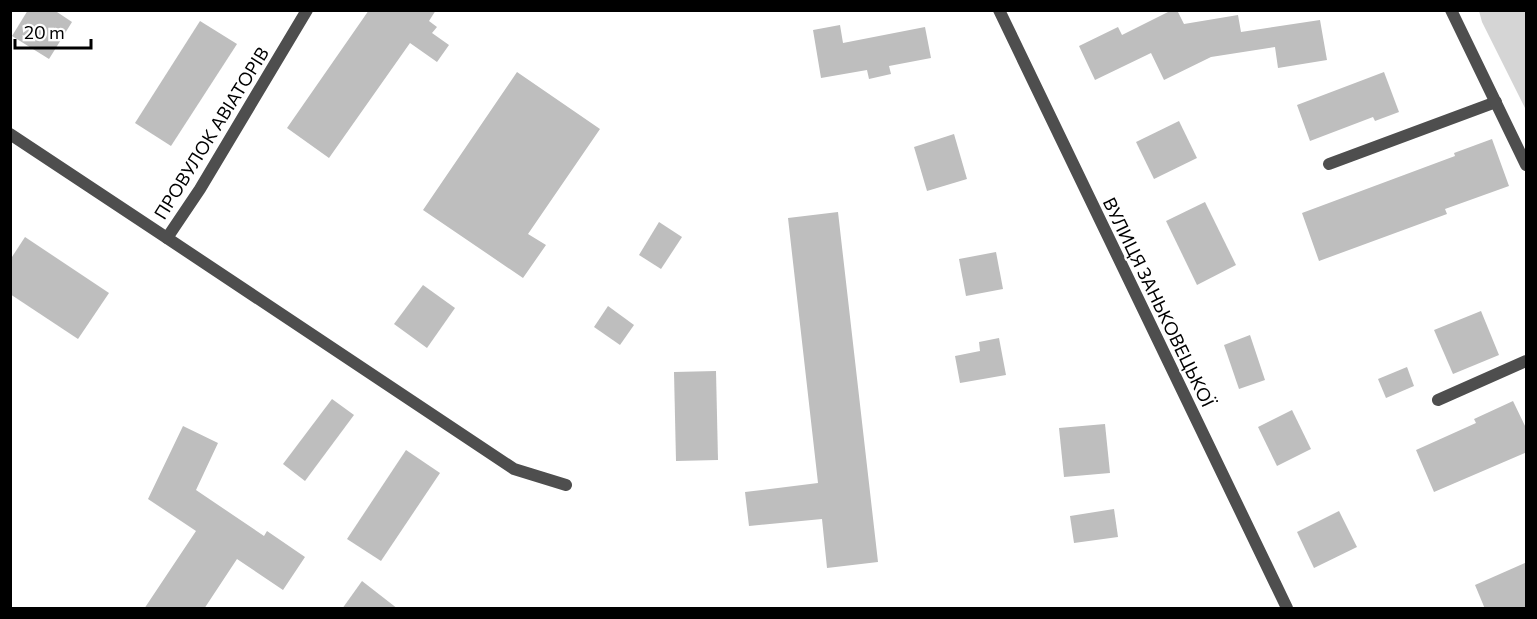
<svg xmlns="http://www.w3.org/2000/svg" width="1537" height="619" viewBox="0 0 1537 619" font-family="Commissioner,sans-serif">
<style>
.green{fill:#d5d5d5}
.building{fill:#bebebe}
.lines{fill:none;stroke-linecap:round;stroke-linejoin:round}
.service{stroke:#4e4e4e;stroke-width:12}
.minor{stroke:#4e4e4e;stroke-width:12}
.labels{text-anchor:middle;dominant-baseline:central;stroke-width:4.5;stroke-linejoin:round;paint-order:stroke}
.street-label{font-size:18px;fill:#000;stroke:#fff}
</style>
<rect width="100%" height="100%" fill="#fff"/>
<path class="green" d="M 1479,11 L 1526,11 L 1526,110 L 1482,22 Z"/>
<g class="building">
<path d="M 28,10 L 54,10 L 72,22 L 49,59 L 12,36 Z"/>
<path d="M 369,10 L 436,10 L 429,21 L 437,27 L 432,33 L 449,45 L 437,62 L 410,43 L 329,158 L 287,128 Z"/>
<path d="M 1172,10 L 1177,10 L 1184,24 L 1238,15 L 1241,32 L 1320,20 L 1327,60 L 1278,68 L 1275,47 L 1211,57 L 1164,80 L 1151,53 L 1095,80 L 1079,46 L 1118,27 L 1122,35 Z"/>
<path d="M 200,21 L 237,44 L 171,146 L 135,123 Z"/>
<path d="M 840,25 L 843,43 L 925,27 L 931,58 L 889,66 L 891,74 L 869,79 L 867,70 L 821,78 L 813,30 Z"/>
<path d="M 517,72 L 600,129 L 528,234 L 546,245 L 523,278 L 423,210 Z"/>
<path d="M 1384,72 L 1399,112 L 1375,121 L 1373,117 L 1310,141 L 1297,105 Z"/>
<path d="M 1179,121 L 1197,158 L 1154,179 L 1136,142 Z"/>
<path d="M 954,134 L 967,179 L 927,191 L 914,147 Z"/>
<path d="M 1492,139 L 1509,186 L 1445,209 L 1447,214 L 1319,261 L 1302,213 L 1455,156 L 1454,153 Z"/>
<path d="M 1205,202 L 1236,265 L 1197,285 L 1166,221 Z"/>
<path d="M 838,212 L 878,562 L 827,568 L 822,519 L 749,526 L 745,492 L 818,483 L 788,218 Z"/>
<path d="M 659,222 L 682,237 L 661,269 L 639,255 Z"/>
<path d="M 25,237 L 109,293 L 78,339 L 10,294 L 10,260 Z"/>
<path d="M 996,252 L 1003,289 L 966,296 L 959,259 Z"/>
<path d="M 423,285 L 455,308 L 427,348 L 394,324 Z"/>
<path d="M 608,306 L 634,325 L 620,345 L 594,327 Z"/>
<path d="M 1481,311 L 1499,355 L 1453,374 L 1434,330 Z"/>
<path d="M 1250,335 L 1265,380 L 1239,389 L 1224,345 Z"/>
<path d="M 999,338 L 1006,375 L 960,383 L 955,356 L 980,351 L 979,342 Z"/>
<path d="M 1407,367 L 1414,386 L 1386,398 L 1378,379 Z"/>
<path d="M 716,371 L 718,460 L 676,461 L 674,372 Z"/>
<path d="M 332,399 L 354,415 L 305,481 L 283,464 Z"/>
<path d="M 1513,401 L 1527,430 L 1527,452 L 1434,492 L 1416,450 L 1476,423 L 1474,419 Z"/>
<path d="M 1292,410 L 1311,449 L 1277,466 L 1258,427 Z"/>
<path d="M 1105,424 L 1110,473 L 1064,477 L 1059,428 Z"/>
<path d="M 183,426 L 218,443 L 196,490 L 264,536 L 267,531 L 305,557 L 283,590 L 237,559 L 204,609 L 144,609 L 196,531 L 148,499 Z"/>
<path d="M 406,450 L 440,473 L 381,561 L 347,539 Z"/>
<path d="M 1114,509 L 1118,537 L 1074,543 L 1070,516 Z"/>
<path d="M 1339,511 L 1357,547 L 1314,568 L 1297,532 Z"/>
<path d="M 1527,562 L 1527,609 L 1485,609 L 1475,585 Z"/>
<path d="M 362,581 L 398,609 L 342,609 Z"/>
</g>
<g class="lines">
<g class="service">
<path d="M 1329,164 L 1496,102"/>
<path d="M 167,238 L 514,469 L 566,485"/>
<path d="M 1438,400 L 1526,361"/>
</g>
<g class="minor">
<path d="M 999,10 L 1287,608"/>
<path d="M 1451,10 L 1526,165"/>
<path d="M 10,134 L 167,238 L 200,189 L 307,10"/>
</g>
</g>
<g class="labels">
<g class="street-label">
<text transform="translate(211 133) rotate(-58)">ПРОВУЛОК АВІАТОРІВ</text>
<text transform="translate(1159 302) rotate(64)">ВУЛИЦЯ ЗАНЬКОВЕЦЬКОЇ</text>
</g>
</g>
<rect width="1537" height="619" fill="none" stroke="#000000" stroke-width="24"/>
<path d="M15 39v9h76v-9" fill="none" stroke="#000000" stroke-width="3"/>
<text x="24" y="39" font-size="18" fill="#000000" stroke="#ffffff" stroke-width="4.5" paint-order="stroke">20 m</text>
</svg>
